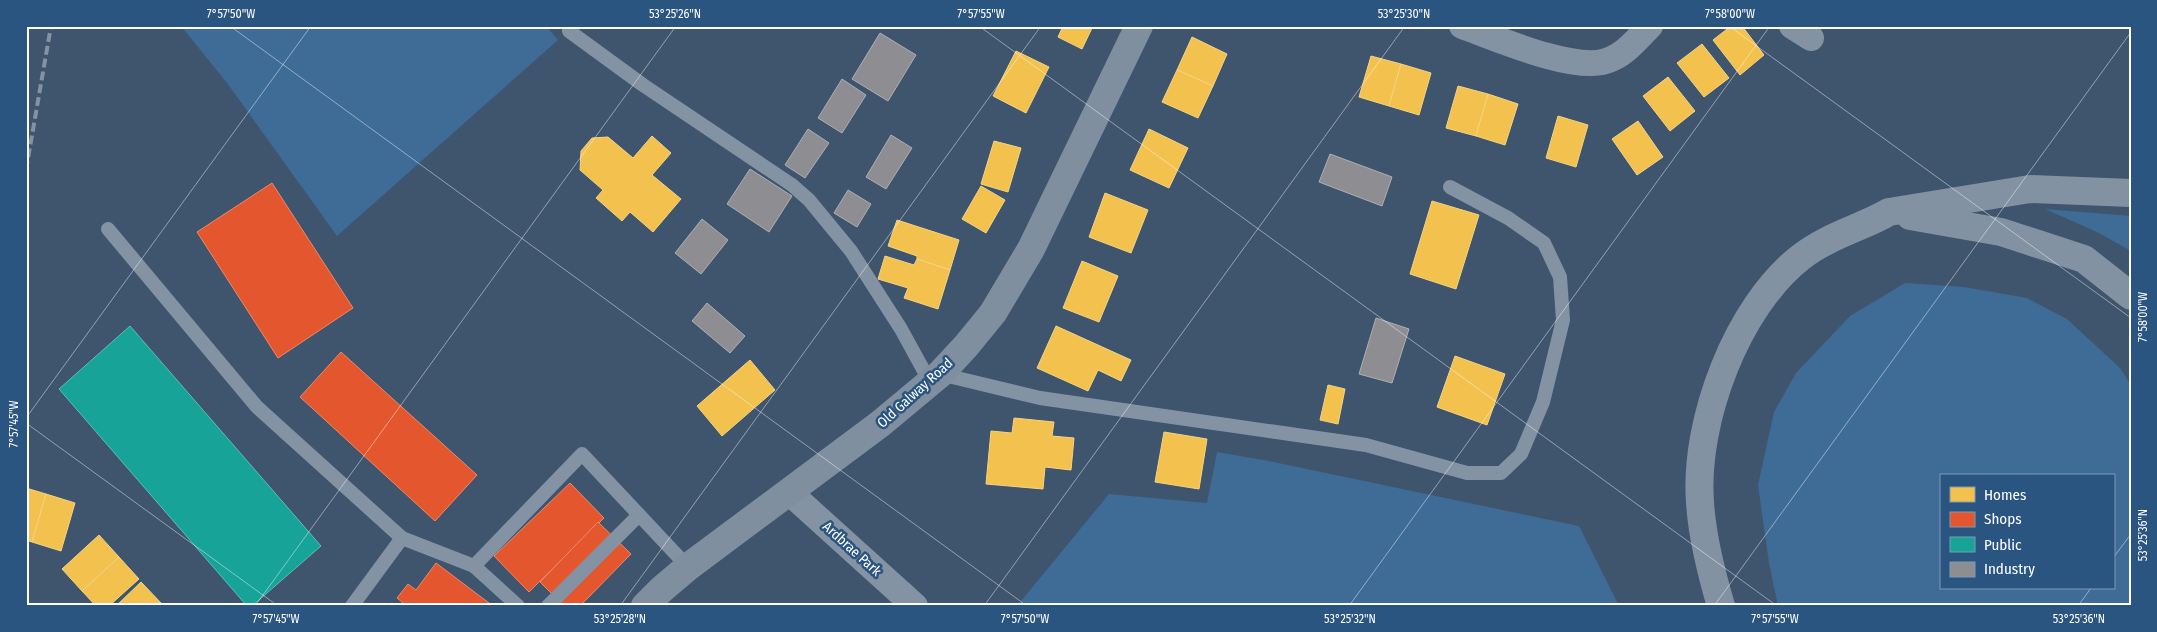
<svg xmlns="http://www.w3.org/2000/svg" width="2157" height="632" viewBox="0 0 2157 632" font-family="'Fira Sans Condensed',sans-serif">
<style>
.green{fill:#3f6b97;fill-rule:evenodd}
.homes{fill:#f2c14e;stroke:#f6d483}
.shops{fill:#e4572e;stroke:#ec896d}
.public{fill:#17a398;stroke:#5dbfb7}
.industry{fill:#8d8d92;stroke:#afafb3}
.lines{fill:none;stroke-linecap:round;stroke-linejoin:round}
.service{stroke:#8493a3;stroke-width:14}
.minor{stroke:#8493a3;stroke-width:26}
.secondary{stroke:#7f8f9f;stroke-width:28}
.trunk{stroke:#8392a2;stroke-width:28}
.rail{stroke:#8492a3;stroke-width:4;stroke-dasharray:9 4;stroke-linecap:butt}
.ticks{fill:none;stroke:#fff;stroke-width:1;stroke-opacity:0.45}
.labels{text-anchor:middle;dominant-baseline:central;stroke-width:5;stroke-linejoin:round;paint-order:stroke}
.street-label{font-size:14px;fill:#fff;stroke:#2a5581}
.neatline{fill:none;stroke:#fff;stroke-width:2}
.ticks-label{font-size:12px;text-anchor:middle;fill:#fff}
</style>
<rect width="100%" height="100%" fill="#3e556d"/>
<g class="green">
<path d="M 181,26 L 546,26 L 558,40 L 337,236 L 227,83 Z"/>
<path d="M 2045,209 L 2131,216 L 2131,251 L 2097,232 Z"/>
<path d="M 1905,283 L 1964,287 L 2027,298 L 2067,319 L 2120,368 L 2131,385 L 2131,606 L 1778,606 L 1769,563 L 1758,485 L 1774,412 L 1796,373 L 1850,316 ZM 1941,476 L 2113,476 L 2113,588 L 1941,588 Z"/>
<path d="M 1217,452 L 1269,461 L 1579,526 L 1619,606 L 1017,606 L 1109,494 L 1207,503 Z"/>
</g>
<g class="homes">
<path d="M 1063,26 L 1093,26 L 1082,49 L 1058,37 Z"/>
<path d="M 1731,26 L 1742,26 L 1764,55 L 1740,75 L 1713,40 Z"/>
<path d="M 1192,37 L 1227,54 L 1213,86 L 1177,70 Z"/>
<path d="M 1702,44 L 1729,78 L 1704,97 L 1677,63 Z"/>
<path d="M 1016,51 L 1049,67 L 1026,113 L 993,96 Z"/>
<path d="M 1371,56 L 1401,64 L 1389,106 L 1359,97 Z"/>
<path d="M 1401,64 L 1431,73 L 1419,115 L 1389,106 Z"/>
<path d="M 1177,70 L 1213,86 L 1198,118 L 1162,102 Z"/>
<path d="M 1668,77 L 1695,111 L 1670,131 L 1643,96 Z"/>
<path d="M 1458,86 L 1488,94 L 1476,136 L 1446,128 Z"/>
<path d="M 1488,94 L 1518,104 L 1505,145 L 1476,136 Z"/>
<path d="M 1558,116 L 1588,125 L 1576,167 L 1546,158 Z"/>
<path d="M 1638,121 L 1663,157 L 1637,175 L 1612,139 Z"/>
<path d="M 1149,129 L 1188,148 L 1169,188 L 1130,170 Z"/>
<path d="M 652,136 L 671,153 L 652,175 L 681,199 L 653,232 L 630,212 L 622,221 L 596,198 L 603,190 L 580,170 L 581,151 L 592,138 L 608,137 L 633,158 Z"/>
<path d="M 994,141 L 1021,148 L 1008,192 L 981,184 Z"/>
<path d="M 981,186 L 1005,200 L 986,233 L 962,219 Z"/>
<path d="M 1105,193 L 1148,210 L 1131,253 L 1089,237 Z"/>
<path d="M 1432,201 L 1479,215 L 1456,289 L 1410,274 Z"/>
<path d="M 897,220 L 959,240 L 950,270 L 917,259 L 917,256 L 888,246 Z"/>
<path d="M 885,256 L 914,265 L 917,259 L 950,270 L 938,309 L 904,298 L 908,288 L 878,279 Z"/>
<path d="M 1082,261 L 1118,276 L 1099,322 L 1063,308 Z"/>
<path d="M 1056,326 L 1131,360 L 1121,381 L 1098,370 L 1088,391 L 1037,368 Z"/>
<path d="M 1455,356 L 1505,374 L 1487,425 L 1437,407 Z"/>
<path d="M 750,360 L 775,390 L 722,436 L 697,406 Z"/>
<path d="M 1328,385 L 1345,389 L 1338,424 L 1320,420 Z"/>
<path d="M 1014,418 L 1054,422 L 1052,436 L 1074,438 L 1071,470 L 1045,467 L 1043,489 L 986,484 L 991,431 L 1012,433 Z"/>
<path d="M 1164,432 L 1207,439 L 1199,489 L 1155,482 Z"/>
<path d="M 26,488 L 46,494 L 32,542 L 26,540 Z"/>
<path d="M 46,494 L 75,503 L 61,551 L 32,542 Z"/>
<path d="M 99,535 L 119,557 L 82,591 L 62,569 Z"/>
<path d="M 119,557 L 139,579 L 109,606 L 96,606 L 82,591 Z"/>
<path d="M 141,582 L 162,604 L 160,606 L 116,606 Z"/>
</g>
<g class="shops">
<path d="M 272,183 L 353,308 L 278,358 L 197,232 Z"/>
<path d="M 341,352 L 477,475 L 435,521 L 300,397 Z"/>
<path d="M 570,483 L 604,518 L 529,592 L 494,556 Z"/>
<path d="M 598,522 L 631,554 L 580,606 L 564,606 L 540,582 Z"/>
<path d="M 436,563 L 493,606 L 407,606 L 397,598 L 408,584 L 416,590 Z"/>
</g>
<path class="public" d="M 130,326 L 321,546 L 252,606 L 247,606 L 59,389 Z"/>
<g class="industry">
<path d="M 880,33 L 916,55 L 888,101 L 852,79 Z"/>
<path d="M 842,79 L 866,95 L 842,133 L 818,118 Z"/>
<path d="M 808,129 L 829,143 L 805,178 L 785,165 Z"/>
<path d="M 891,135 L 912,148 L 886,189 L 866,177 Z"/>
<path d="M 1330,154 L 1392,177 L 1382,206 L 1319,182 Z"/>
<path d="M 750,169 L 792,196 L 769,232 L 727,204 Z"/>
<path d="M 848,190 L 871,204 L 857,227 L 834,213 Z"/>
<path d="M 702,219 L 728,240 L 701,274 L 675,253 Z"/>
<path d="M 707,303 L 745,336 L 730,353 L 692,321 Z"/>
<path d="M 1376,318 L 1409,329 L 1392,383 L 1359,374 Z"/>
</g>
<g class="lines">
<g class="service">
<path d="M 569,31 L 643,85 L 792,185 L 809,200 L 851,251 L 901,329 L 930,382"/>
<path d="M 108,229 L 257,407 L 402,538 L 474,566"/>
<path d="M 940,374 L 1040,398 L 1366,445 L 1467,473 L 1501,473 L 1521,454 L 1543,402 L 1563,320 L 1560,277 L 1544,243 L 1508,218 L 1450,187"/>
<path d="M 352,606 L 402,538"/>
<path d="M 518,606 L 474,566 L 582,454 L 688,567"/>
<path d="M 548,606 L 639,515"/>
</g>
<g class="minor">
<path d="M 1462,26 C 1496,38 1573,72 1606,61 C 1624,56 1637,39 1650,26"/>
<path d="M 1792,26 L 1811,38"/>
<path d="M 790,493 L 915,606"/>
</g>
<path class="secondary" d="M 645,606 L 662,589 L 688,567 L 880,424 L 940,374 L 966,346 L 993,313 L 1031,249 L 1139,26"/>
<g class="trunk">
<path d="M 1910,216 L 2001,232 L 2084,259 L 2131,296"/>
<path d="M 1721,606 C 1711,572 1702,537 1700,502 C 1694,421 1737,307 1801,257 C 1828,236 1861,228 1889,212 L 2030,189 L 2131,193"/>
</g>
<path class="rail" d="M 26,170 L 51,26"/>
</g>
<path class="ticks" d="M 230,26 L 1027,606M 979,26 L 1777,606M 1729,26 L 2131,318M 26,418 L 311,26M 26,423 L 278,606M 2113,558 L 2131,534M 255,606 L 676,26M 620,606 L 1041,26M 984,606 L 1405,26M 1349,606 L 1770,26M 1714,606 L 2131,32M 2078,606 L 2091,588"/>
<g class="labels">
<g class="street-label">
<text transform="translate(915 393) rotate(-42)">Old Galway Road</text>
<text transform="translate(852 549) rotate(42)">Ardbrae Park</text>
</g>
</g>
<rect width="2157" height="632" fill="none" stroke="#2a5581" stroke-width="55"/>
<rect x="1940" y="474" width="175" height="115" fill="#2a5581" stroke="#7f99b3"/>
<rect x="1950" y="487" width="25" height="15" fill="#f2c14e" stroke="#7f99b3"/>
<text x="1984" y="500" font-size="15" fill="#ffffff">Homes</text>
<rect x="1950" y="512" width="25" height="15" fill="#e4572e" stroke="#7f99b3"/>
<text x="1984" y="524" font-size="15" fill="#ffffff">Shops</text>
<rect x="1950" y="537" width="25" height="15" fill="#17a398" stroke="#7f99b3"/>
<text x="1984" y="550" font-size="15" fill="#ffffff">Public</text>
<rect x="1950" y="562" width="25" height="15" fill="#8d8d92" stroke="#7f99b3"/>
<text x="1984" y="574" font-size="15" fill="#ffffff">Industry</text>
<rect x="28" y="28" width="2102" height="576" class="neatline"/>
<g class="ticks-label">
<text x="231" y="18">7°57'50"W</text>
<text x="675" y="18">53°25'26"N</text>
<text x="981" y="18">7°57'55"W</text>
<text x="1404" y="18">53°25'30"N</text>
<text x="1730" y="18">7°58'00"W</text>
<text transform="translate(2143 317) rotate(-90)" y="4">7°58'00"W</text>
<text transform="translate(14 424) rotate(-90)" y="4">7°57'45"W</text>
<text transform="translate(2143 535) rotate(-90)" y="4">53°25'36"N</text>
<text x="276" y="623">7°57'45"W</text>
<text x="620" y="623">53°25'28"N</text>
<text x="1025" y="623">7°57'50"W</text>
<text x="1350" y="623">53°25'32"N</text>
<text x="1775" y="623">7°57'55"W</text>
<text x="2079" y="623">53°25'36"N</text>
</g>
</svg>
